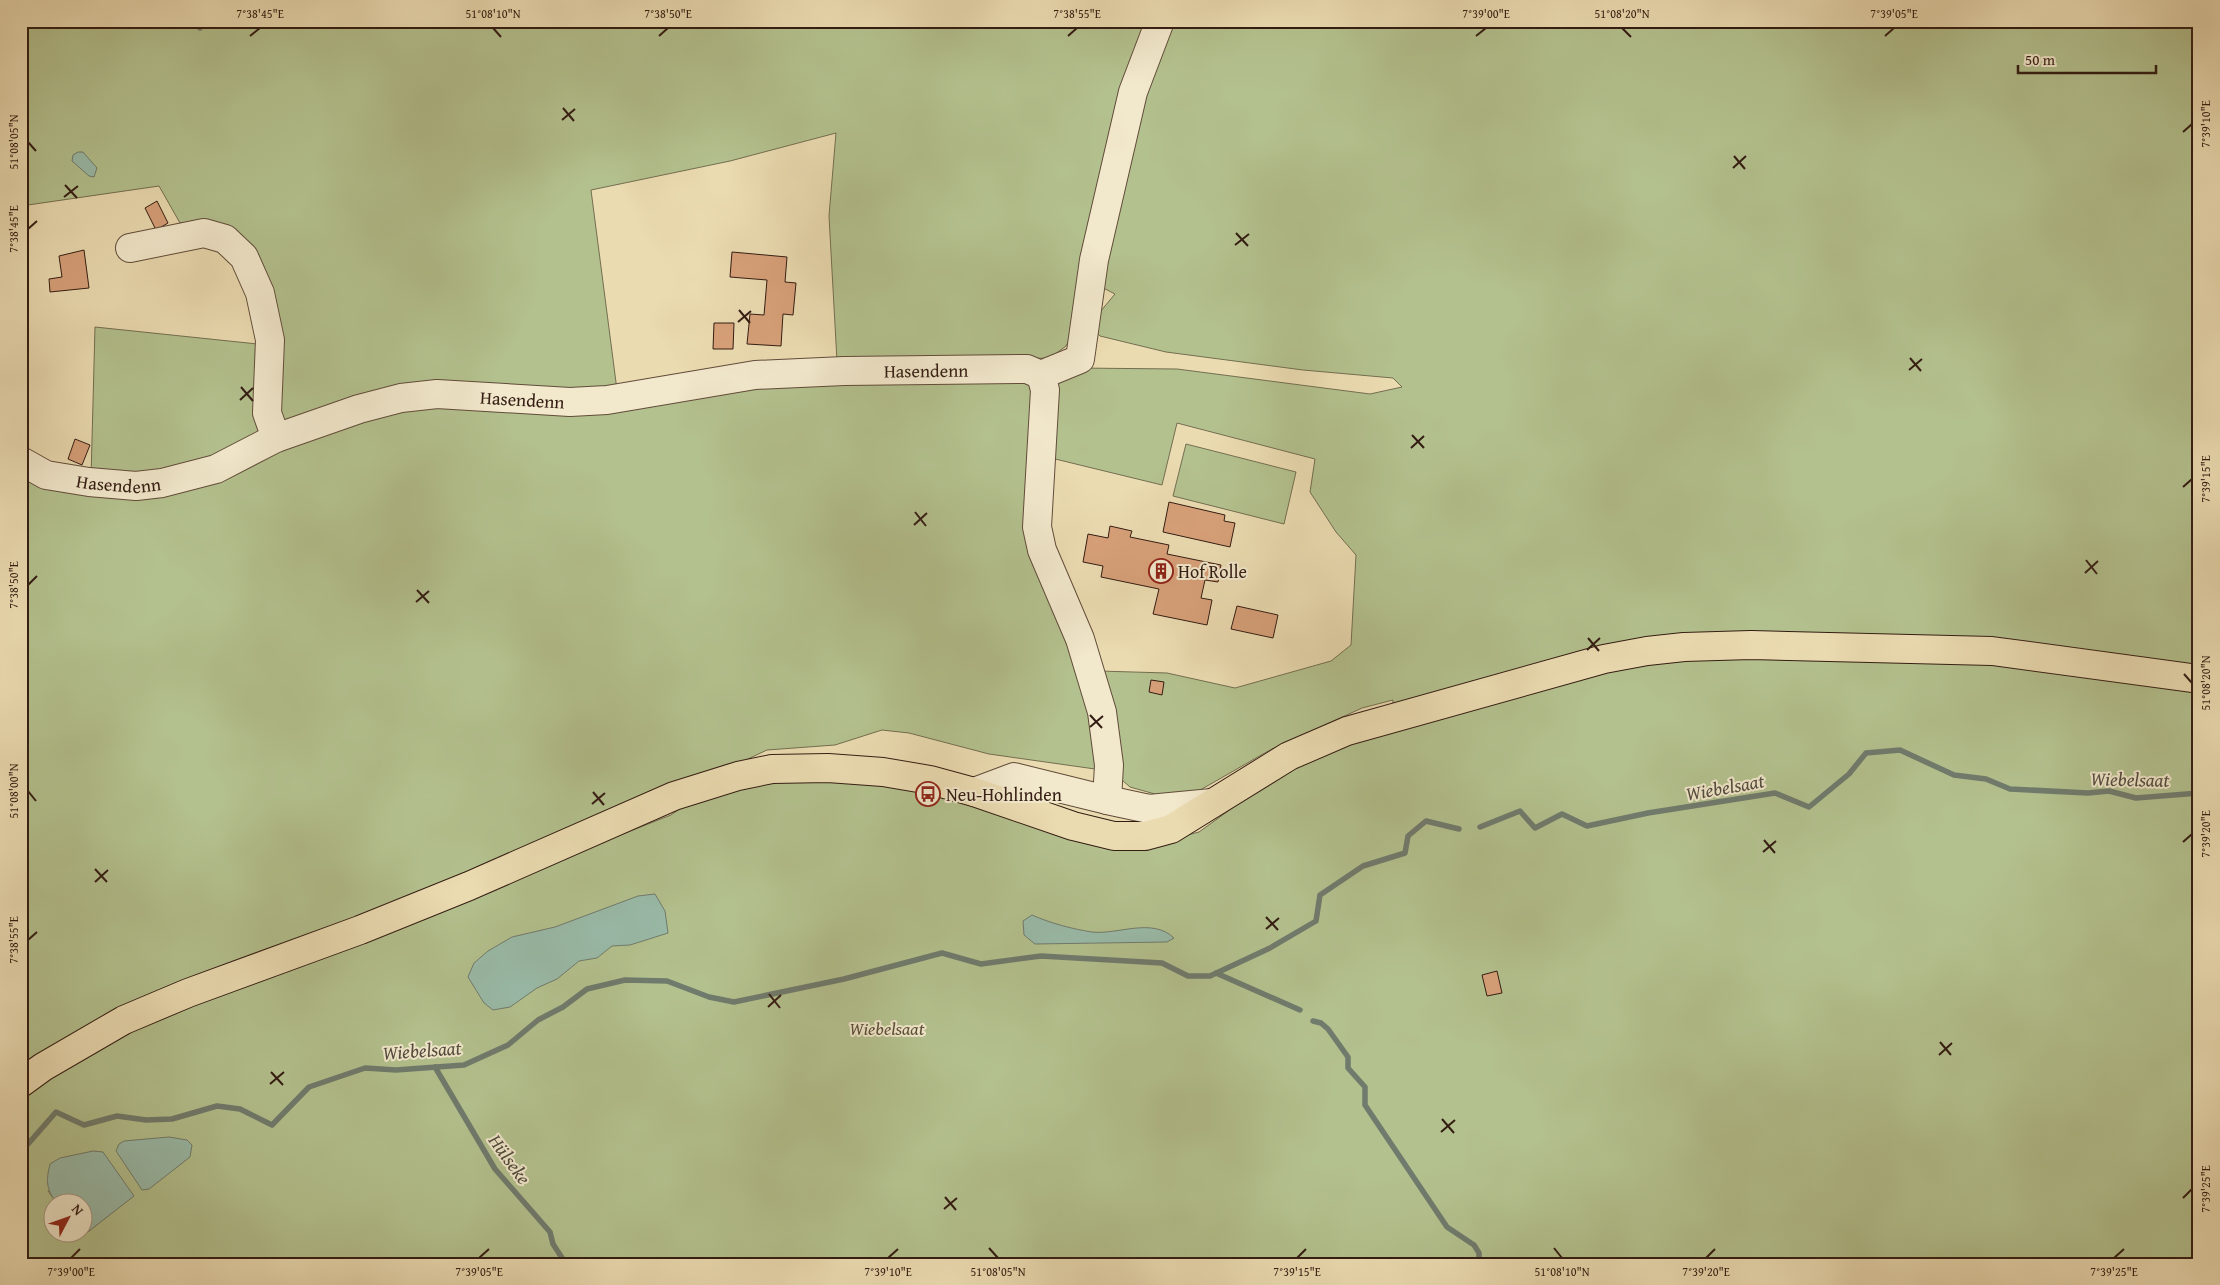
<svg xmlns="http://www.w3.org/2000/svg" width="2220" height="1285" viewBox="0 0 2220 1285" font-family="'Gentium Book Plus',serif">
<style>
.green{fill:#b3c18e;stroke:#736e50;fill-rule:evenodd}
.water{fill:#99bba9;stroke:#707b6d}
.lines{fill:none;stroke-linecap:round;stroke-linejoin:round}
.stream{stroke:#707b6d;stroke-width:5.5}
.building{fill:#d7a079;stroke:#331c12}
.minor-casing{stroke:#614c3a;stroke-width:30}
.major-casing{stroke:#331c12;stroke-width:30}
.minor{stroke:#f2e8cc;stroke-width:28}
.major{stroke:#ebdbb1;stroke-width:28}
.ticks{fill:none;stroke:#331c12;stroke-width:2}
.labels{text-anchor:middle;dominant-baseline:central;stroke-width:4;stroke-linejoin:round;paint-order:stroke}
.street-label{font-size:18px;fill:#331c12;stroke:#f2e8cc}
.poi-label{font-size:18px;fill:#331c12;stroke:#f2e8cc;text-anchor:start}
.park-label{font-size:18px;font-style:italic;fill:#594e37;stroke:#f2e8cc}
.water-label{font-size:19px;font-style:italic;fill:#524c3f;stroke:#f2e8cc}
.neatline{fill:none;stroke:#331c12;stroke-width:2}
.ticks-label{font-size:12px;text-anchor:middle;fill:#331c12}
</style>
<rect width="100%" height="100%" fill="#ebdbb1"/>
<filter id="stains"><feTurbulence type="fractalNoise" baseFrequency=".004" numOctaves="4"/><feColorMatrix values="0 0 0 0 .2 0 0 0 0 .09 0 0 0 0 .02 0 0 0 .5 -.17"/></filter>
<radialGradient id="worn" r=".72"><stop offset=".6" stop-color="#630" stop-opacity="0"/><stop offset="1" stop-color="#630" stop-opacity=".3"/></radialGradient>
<g class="green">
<path d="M 21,21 L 2199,21 L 2199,1264 L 21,1264 L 21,1093 L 129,1024 L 387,926 L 671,815 L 693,799 L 759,777 L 896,781 L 1159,842 L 1199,832 L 1267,783 L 1316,755 L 1392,730 L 1393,700 L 1362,708 L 1270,750 L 1195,793 L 1162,796 L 1130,787 L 1122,780 L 1120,772 L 1099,671 L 1167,673 L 1235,688 L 1331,661 L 1351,645 L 1356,555 L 1336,532 L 1310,492 L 1315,459 L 1177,423 L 1162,485 L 1047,457 L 1056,378 L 1077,368 L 1177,369 L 1370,394 L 1402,387 L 1393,378 L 1303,370 L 1166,352 L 1100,336 L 1095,331 L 1095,318 L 1115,294 L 1086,279 L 1079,323 L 1066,346 L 1050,358 L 947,361 L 837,361 L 829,216 L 836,133 L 730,161 L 591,190 L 617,390 L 440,387 L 282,431 L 253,264 L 192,226 L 180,223 L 159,186 L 21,206 ZM 48,1191 L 133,1196 L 84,1235 L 77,1233 L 52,1232 L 52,1202 L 56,1202 Z"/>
<path d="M 95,327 L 267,345 L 262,441 L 192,471 L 91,478 Z"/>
<path d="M 844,376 L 1035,382 L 1029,528 L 1078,648 L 1102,770 L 989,754 L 909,733 L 882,730 L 835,745 L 767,750 L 680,791 L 21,1072 L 21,469 L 129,492 L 363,413 Z"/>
<path d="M 1186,444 L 1296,472 L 1284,524 L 1173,496 Z"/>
</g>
<g class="water">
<path d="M 78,152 L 83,152 L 97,168 L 94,177 L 89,176 L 72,161 L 73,155 Z"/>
<path d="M 655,894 L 665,911 L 668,933 L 630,945 L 612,946 L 597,958 L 579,961 L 557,979 L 537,988 L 510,1007 L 493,1010 L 484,1003 L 468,977 L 474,963 L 488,951 L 512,937 L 555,927 L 638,896 Z"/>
<path d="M 1032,915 C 1050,923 1072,929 1092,932 C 1118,935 1152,917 1174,938 L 1167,942 L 1035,944 L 1024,935 L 1023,921 Z"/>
<path d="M 169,1137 L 187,1140 L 192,1145 L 190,1157 L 149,1189 L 142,1190 L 116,1151 L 119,1144 L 124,1141 Z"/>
<path d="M 93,1151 L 103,1152 L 134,1196 L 84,1235 L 77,1233 L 82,1232 L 82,1202 L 56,1202 C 46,1189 46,1180 50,1164 L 60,1158 Z"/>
</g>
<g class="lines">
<g class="stream">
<path d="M 200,28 L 201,21"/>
<path d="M 1480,827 L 1520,811 L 1535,828 L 1562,814 L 1587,826 L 1648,813 L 1775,793 L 1809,807 L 1849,774 L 1866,753 L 1900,750 L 1954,775 L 1986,779 L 2010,789 L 2088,793 L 2109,791 L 2136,798 L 2199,793"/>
<path d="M 1216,973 L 1300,1010"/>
<path d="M 1313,1021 L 1321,1023 L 1328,1029 L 1348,1057 L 1348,1068 L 1365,1087 L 1365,1105 L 1447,1227 L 1474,1245 L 1479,1253 L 1479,1264"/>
<path d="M 435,1067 L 495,1169 L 550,1232 L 553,1244 L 566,1264"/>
<path d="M 21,1152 L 56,1112 L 84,1125 L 117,1116 L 146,1120 L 172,1119 L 217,1106 L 240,1109 L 272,1125 L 309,1087 L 365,1068 L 396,1070 L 464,1065 L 508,1045 L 538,1020 L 563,1007 L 587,989 L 625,980 L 667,981 L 709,997 L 734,1002 L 844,979 L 942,953 L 981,964 L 1041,956 L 1162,963 L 1188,976 L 1210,976 L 1270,948 L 1316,921 L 1320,895 L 1363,866 L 1405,853 L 1408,836 L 1426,821 L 1459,829"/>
</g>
</g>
<g class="building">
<path d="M 157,201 L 168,223 L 156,230 L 145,208 Z"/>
<path d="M 84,250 L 89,288 L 50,292 L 49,279 L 62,277 L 59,256 Z"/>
<path d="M 732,252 L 787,257 L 785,282 L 796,283 L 793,315 L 783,314 L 781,346 L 747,344 L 750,314 L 764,315 L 767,280 L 730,277 Z"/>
<path d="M 714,323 L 734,323 L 733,349 L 713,349 Z"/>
<path d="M 75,439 L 90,445 L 82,465 L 68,459 Z"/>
<path d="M 1169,502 L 1225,515 L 1224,521 L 1235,523 L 1230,547 L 1163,532 Z"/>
<path d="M 1110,526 L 1132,531 L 1130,537 L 1169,545 L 1167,554 L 1221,565 L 1218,582 L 1205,580 L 1201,598 L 1212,600 L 1207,625 L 1153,614 L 1159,589 L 1101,577 L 1103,566 L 1083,562 L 1088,534 L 1108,538 Z"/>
<path d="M 1237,606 L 1278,615 L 1273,638 L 1231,629 Z"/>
<path d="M 1151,680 L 1164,682 L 1162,695 L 1149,692 Z"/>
<path d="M 1497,971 L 1502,993 L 1487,996 L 1482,975 Z"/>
</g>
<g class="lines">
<defs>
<g id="minor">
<path d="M 130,248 L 204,233 L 225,239 L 244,257 L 260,293 L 270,340 L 267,413 L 276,438"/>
<path d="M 1041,375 L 1080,359 L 1094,260 L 1133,92 L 1160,21"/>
<path id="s1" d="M 21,461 L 46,475 L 89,482 L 136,486 L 162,483 L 216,469 L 276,438 L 359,409 L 401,398 L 437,394 L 570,402 L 607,400 L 755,375 L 844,371 L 1027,369 L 1041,375"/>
<path d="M 974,792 L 1014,777 L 1107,800 L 1109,765 L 1102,712 L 1080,639 L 1042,550 L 1037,527 L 1045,390 L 1041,375"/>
<path d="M 1107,800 L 1149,809 L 1212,803"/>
</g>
<path id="major" d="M 21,1083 L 43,1067 L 124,1020 L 188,993 L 360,930 L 469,886 L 674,796 L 738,776 L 772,769 L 828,768 L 883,772 L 930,780 L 974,792 L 1073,826 L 1114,836 L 1145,836 L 1171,829 L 1289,756 L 1347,731 L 1604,659 L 1647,651 L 1684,647 L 1751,645 L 1992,651 L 2199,679"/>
</defs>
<use href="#minor" class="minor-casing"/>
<use href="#major" class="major-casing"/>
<use href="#minor" class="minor"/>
<use href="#major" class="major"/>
</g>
<path class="ticks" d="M 493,28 L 501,37M 1622,28 L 1631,37M 250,36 L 260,28M 659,36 L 668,28M 1068,36 L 1077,28M 1476,36 L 1486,28M 1885,36 L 1894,28M 563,108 L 574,121M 562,120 L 575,109M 2183,132 L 2192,124M 28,142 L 36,151M 1734,156 L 1745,169M 1733,168 L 1746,156M 65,185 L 77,198M 64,197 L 78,186M 28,229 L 37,221M 1236,233 L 1248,246M 1235,245 L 1249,234M 739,310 L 750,323M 738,322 L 751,311M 1910,358 L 1921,371M 1909,370 L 1922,359M 241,387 L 253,401M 240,400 L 253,388M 1412,435 L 1424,448M 1411,448 L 1424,436M 2183,487 L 2192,479M 915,512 L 926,526M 914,525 L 927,513M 2086,560 L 2097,574M 2085,573 L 2098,561M 28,585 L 37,576M 417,590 L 429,603M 416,602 L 429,591M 1588,638 L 1599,651M 1587,650 L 1600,638M 2184,674 L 2192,683M 1090,715 L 1102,728M 1090,727 L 1103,716M 28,791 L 36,801M 593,792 L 604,805M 592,804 L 605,793M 1764,840 L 1775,853M 2183,842 L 2192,834M 1763,852 L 1776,841M 95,869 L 107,882M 95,882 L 108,870M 1266,917 L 1278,930M 1266,929 L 1279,918M 28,940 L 37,932M 769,994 L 780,1008M 768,1007 L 781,995M 1940,1042 L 1951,1055M 1939,1055 L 1952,1043M 271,1072 L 283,1085M 270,1084 L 284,1072M 1442,1119 L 1454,1133M 1441,1132 L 1455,1120M 945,1197 L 956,1210M 2183,1198 L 2192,1189M 944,1209 L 957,1198M 989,1248 L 998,1258M 1554,1248 L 1562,1258M 71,1258 L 80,1249M 479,1258 L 489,1249M 888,1258 L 898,1249M 1297,1258 L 1306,1249M 1706,1258 L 1715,1249M 2114,1258 L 2124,1249"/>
<defs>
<symbol id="building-ring" viewBox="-11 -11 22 22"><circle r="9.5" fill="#f2e8cc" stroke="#8f2418" stroke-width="1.5"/><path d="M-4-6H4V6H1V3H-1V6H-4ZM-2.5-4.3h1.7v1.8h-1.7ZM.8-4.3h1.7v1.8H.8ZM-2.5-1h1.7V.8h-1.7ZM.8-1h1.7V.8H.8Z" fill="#8f2418"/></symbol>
<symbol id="bus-ring" viewBox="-11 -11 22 22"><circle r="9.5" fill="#f2e8cc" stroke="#8f2418" stroke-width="1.5"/><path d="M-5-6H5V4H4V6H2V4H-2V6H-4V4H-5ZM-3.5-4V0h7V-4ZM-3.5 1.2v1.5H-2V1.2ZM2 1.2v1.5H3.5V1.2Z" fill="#8f2418"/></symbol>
</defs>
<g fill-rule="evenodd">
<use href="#building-ring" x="1147" y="557" width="28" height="28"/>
<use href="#bus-ring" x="914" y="780" width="28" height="28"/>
</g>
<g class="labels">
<g class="street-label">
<text stroke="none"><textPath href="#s1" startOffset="928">Hasendenn</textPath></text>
<text stroke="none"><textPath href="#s1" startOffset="522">Hasendenn</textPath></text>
<text stroke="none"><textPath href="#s1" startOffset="102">Hasendenn</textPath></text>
</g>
<g class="poi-label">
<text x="1178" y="571">Hof Rolle</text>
<text x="946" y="794">Neu-Hohlinden</text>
</g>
<g class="park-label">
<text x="887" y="1028">Wiebelsaat</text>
</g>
<g class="water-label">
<text transform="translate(2130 779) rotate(1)">Wiebelsaat</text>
<text transform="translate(1725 787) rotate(-10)">Wiebelsaat</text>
<text transform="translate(422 1050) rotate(-4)">Wiebelsaat</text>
<text transform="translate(510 1159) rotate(54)">Hülseke</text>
</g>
</g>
<rect width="2220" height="1285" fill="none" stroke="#ebdbb1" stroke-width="55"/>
<g transform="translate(68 1218) rotate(49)"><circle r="24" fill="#f2e8cc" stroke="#a69682"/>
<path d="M0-4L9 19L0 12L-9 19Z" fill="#8f2418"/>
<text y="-8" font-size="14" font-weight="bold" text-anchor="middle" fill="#331c12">N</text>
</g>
<path d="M2018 65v8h138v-8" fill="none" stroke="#331c12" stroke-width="2.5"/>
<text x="2025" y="65" font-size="15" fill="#331c12" stroke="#f2e8cc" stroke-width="4" paint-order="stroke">50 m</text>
<rect x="28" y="28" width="2164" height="1230" class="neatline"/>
<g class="ticks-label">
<text x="260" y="18">7°38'45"E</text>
<text x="493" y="18">51°08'10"N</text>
<text x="668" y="18">7°38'50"E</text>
<text x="1077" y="18">7°38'55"E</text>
<text x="1486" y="18">7°39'00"E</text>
<text x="1622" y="18">51°08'20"N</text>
<text x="1894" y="18">7°39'05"E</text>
<text transform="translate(2206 124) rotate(-90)" y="4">7°39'10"E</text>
<text transform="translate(14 142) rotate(-90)" y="4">51°08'05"N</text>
<text transform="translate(14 229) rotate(-90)" y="4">7°38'45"E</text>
<text transform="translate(2206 479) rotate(-90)" y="4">7°39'15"E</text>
<text transform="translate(14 585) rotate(-90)" y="4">7°38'50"E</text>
<text transform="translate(2206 683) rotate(-90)" y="4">51°08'20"N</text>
<text transform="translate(14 791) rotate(-90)" y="4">51°08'00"N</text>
<text transform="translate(2206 834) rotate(-90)" y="4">7°39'20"E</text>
<text transform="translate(14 940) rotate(-90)" y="4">7°38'55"E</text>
<text transform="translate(2206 1189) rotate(-90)" y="4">7°39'25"E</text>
<text x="71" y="1276">7°39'00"E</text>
<text x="479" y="1276">7°39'05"E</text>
<text x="888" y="1276">7°39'10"E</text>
<text x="998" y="1276">51°08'05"N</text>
<text x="1297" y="1276">7°39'15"E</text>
<text x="1562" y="1276">51°08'10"N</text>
<text x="1706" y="1276">7°39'20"E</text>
<text x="2114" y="1276">7°39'25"E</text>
</g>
<rect width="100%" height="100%" filter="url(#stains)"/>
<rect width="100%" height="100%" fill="url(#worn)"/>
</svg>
